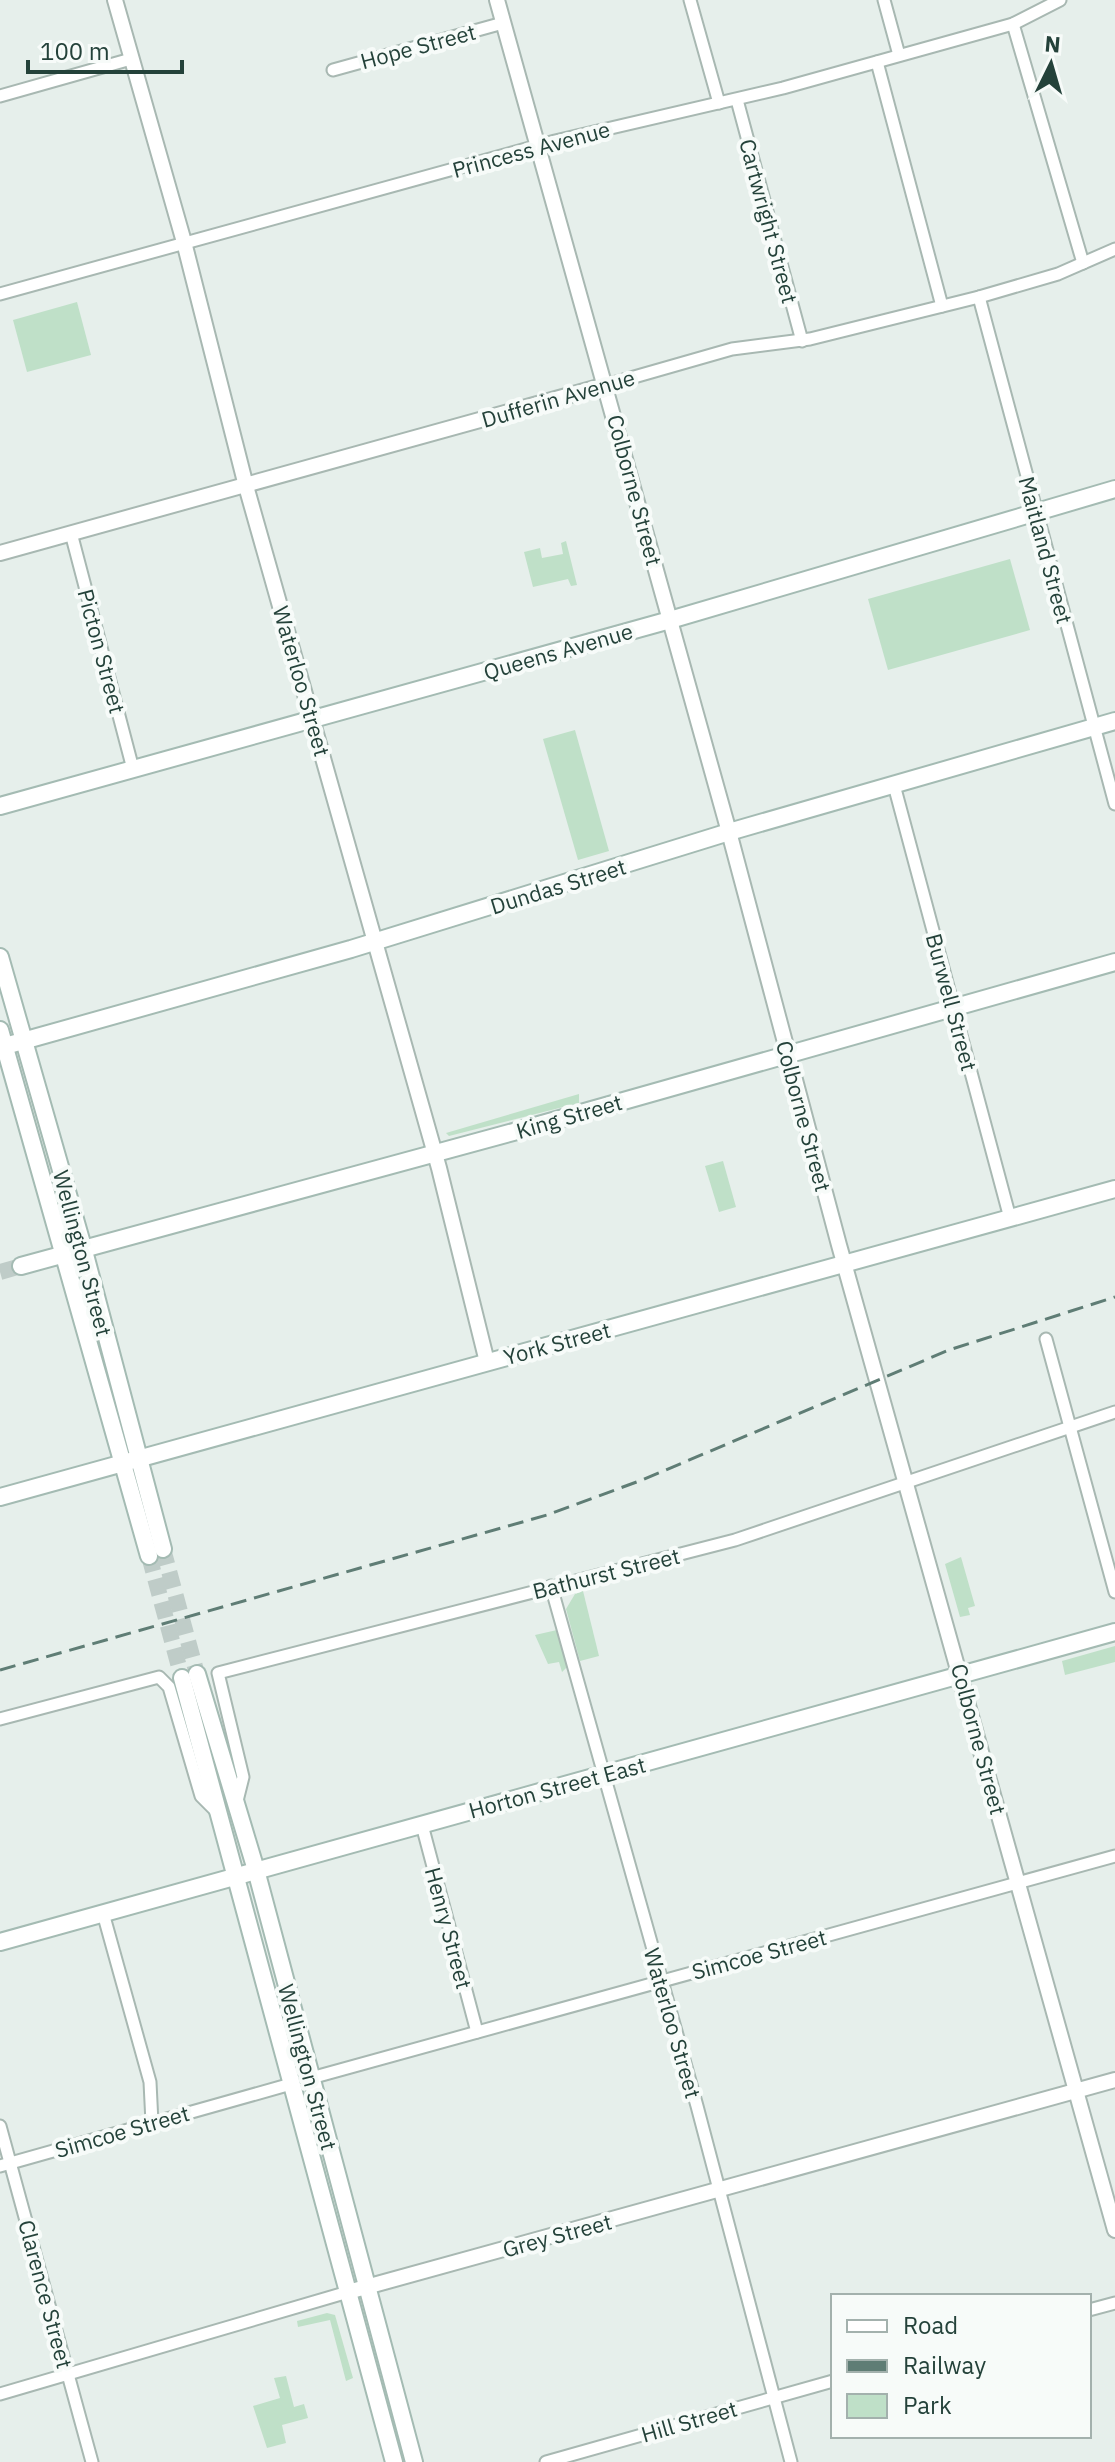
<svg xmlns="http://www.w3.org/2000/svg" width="1115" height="2462" viewBox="0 0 1115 2462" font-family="'IBM Plex Sans',sans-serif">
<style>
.green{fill:#bfe0c8}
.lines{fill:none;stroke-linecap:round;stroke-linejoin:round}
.secondary-tunnel{stroke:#bfccc8;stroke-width:16;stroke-dasharray:16 8;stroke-linecap:butt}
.minor-casing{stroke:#a8b8b2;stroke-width:15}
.tertiary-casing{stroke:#a8b8b2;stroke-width:18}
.secondary-casing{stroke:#a4bbb3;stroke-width:20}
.minor{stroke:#fff;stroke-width:11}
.tertiary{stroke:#fff;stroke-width:14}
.secondary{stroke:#fff;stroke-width:16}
.rail{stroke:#5f7d75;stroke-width:3;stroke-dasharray:16 8;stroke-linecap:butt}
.labels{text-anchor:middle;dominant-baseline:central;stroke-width:8;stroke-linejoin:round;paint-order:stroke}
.street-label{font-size:22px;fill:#24423a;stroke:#f7fbf9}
</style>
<rect width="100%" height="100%" fill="#e6efeb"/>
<g class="green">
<path d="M 77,302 L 91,355 L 27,372 L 13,320 Z"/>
<path d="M 566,541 L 577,585 L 571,586 L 568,579 L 533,587 L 524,552 L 540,548 L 542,558 L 563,554 L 561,543 Z"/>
<path d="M 1010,559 L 1030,630 L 888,670 L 868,599 Z"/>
<path d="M 575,730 L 609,851 L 578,860 L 543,739 Z"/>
<path d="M 579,1094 L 579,1103 L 449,1136 L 446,1133 Z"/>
<path d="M 723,1161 L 736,1207 L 719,1212 L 705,1166 Z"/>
<path d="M 961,1557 L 975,1606 L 968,1608 L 970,1615 L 960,1617 L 945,1564 Z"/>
<path d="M 583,1591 L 599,1656 L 580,1661 L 566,1609 L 575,1594 Z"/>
<path d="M 557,1630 L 567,1667 L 562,1672 L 559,1662 L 548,1664 L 535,1635 Z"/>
<path d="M 1115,1646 L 1115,1662 L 1065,1675 L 1062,1661 Z"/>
<path d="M 327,2313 L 335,2315 L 353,2378 L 346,2381 L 330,2320 L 298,2327 L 297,2321 Z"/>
<path d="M 286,2376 L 294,2407 L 304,2404 L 308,2418 L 282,2425 L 286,2443 L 267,2448 L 253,2406 L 280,2398 L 274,2378 Z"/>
</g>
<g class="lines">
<g class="secondary-tunnel">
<path d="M 0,1272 L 21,1266"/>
<path d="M 163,1549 L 197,1674"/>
<path d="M 149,1556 L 182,1678"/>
</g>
<defs>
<g id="minor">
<path d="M 690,0 L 719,103"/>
<path d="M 884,0 L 899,55"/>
<path d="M 1013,24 L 1083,263"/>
<path d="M 877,62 L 942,306"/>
<path d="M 333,70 L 503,23"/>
<path d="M 0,96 L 131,59"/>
<path d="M 737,100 L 802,341"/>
<path d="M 0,294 L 555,141 L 783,88 L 1013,24 L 1060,0"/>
<path d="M 979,297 L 1115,804"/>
<path d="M 606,385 L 732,349 L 810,339 L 979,297 L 1058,274 L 1115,249"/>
<path d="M 71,533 L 133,769"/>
<path d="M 894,785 L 1010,1218"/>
<path d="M 1046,1339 L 1115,1592"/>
<path d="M 551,1586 L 697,2106 L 791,2462"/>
<path d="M 0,1719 L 159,1677 L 169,1687 L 201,1796 L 216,1811"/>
<path d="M 237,1801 L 243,1777 L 218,1673 L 735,1540 L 1115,1412"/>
<path d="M 422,1825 L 477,2032"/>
<path d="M 103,1913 L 150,2082 L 152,2123"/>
<path d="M 311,2078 L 1115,1856"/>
<path d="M 0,2126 L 92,2462"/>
<path d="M 0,2166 L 291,2084"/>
<path d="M 1089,2310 L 1115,2303"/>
<path d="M 0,2394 L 348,2292"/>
<path d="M 546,2462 L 833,2381"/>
</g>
<g id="tertiary">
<path d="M 115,0 L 184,242 L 246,486 L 439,1168 L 487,1362"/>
<path d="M 497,0 L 729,832 L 839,1245 L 1115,2230"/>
<path d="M 0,553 L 606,385"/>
<path d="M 348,2292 L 1115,2080"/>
</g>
<g id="secondary">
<path d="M 0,806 L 670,620 L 1115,489"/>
<path d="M 0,957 L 83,1247 L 163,1549"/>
<path d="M 0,1030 L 149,1556"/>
<path d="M 5,1046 L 351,949 L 729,832 L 1115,721"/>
<path d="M 21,1266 L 528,1128 L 1115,962"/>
<path d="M 0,1497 L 1115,1189"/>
<path d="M 197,1674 L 256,1870 L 414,2462"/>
<path d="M 182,1678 L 394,2462"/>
<path d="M 0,1942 L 1115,1632"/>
</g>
</defs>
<use href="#minor" class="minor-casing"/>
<use href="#tertiary" class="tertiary-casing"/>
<use href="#secondary" class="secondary-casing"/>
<use href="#minor" class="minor"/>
<use href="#tertiary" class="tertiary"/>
<use href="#secondary" class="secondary"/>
<path class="rail" d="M 0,1670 L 547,1515 L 642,1480 L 949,1350 L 1115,1297"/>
</g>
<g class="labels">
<g class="street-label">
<text transform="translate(418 46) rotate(-15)">Hope Street</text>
<text transform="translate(531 149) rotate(-15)">Princess Avenue</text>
<text transform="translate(769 221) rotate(75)">Cartwright Street</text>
<text transform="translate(558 398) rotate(-16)">Dufferin Avenue</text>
<text transform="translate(635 490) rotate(75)">Colborne Street</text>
<text transform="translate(1046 550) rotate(75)">Maitland Street</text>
<text transform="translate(102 651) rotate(75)">Picton Street</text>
<text transform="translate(558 651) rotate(-16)">Queens Avenue</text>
<text transform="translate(302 681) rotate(74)">Waterloo Street</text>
<text transform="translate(558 886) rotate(-17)">Dundas Street</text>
<text transform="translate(952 1002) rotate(75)">Burwell Street</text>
<text transform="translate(569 1116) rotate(-16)">King Street</text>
<text transform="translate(804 1116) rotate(75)">Colborne Street</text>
<text transform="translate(83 1253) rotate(75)">Wellington Street</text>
<text transform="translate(557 1343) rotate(-15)">York Street</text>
<text transform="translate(606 1573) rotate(-14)">Bathurst Street</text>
<text transform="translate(979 1739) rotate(75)">Colborne Street</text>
<text transform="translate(557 1787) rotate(-15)">Horton Street East</text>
<text transform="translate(449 1928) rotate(75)">Henry Street</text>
<text transform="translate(759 1954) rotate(-15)">Simcoe Street</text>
<text transform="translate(673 2023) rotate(74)">Waterloo Street</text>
<text transform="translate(308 2067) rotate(75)">Wellington Street</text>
<text transform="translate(122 2131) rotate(-16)">Simcoe Street</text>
<text transform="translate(557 2235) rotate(-15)">Grey Street</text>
<text transform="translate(46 2294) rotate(75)">Clarence Street</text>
<text transform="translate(689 2421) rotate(-16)">Hill Street</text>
</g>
</g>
<rect x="831" y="2294" width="260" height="144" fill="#f7fbf9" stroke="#a3b1ad" stroke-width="2"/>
<rect x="847" y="2320" width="40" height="12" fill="#ffffff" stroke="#a3b1ad" stroke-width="2"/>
<text x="903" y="2334" font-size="24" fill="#24423a">Road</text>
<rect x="847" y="2360" width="40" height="12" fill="#5f7d75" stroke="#a3b1ad" stroke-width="2"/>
<text x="903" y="2374" font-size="24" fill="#24423a">Railway</text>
<rect x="847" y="2394" width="40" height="24" fill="#bfe0c8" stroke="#a3b1ad" stroke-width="2"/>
<text x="903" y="2414" font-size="24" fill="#24423a">Park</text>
<g transform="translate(1051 64) rotate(5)" stroke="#f7fbf9" stroke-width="6" paint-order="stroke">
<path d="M0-6L14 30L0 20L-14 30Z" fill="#24423a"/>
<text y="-12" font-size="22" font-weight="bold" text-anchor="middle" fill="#24423a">N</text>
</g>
<path d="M28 60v12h154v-12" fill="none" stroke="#24423a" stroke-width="4"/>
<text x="40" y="60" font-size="24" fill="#24423a" stroke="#f7fbf9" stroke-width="6" paint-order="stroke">100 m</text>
</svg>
